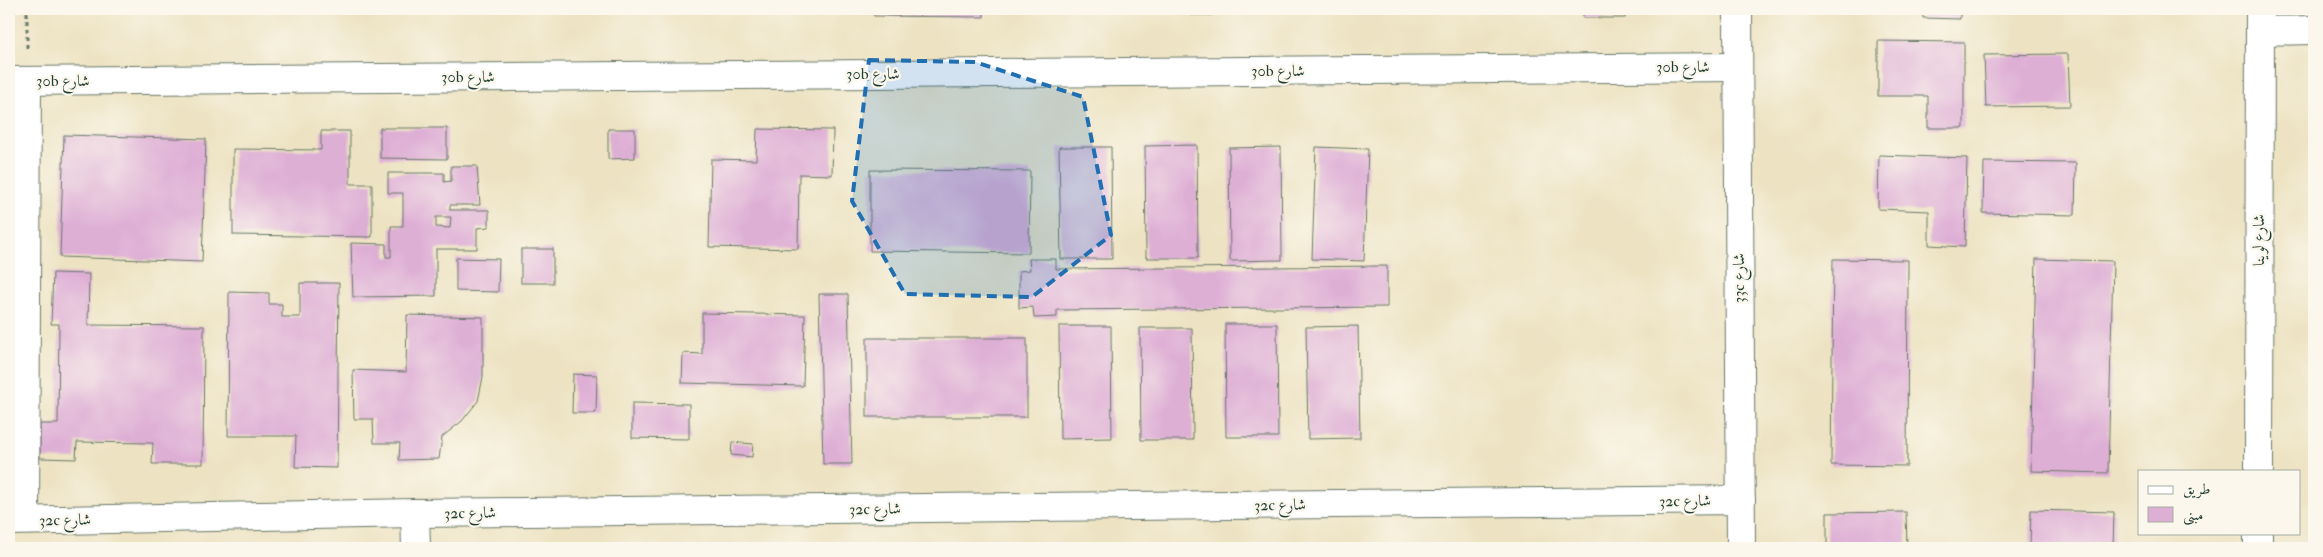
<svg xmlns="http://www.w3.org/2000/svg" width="2323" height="557" viewBox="0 0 2323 557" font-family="'IM FELL Double Pica',Amiri,serif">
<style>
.building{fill:#deafd5;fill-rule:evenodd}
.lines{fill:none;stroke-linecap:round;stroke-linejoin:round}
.minor-casing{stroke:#677766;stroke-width:30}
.path{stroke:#677766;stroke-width:3;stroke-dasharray:4 4;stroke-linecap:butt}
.minor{stroke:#fff;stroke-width:28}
.marked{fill:#1f6fb2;fill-opacity:0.2;stroke:#1f6fb2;stroke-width:4;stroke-dasharray:10 6;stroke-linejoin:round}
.labels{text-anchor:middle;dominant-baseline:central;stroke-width:4.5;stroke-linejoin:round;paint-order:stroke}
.street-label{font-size:16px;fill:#1f3d34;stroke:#fbf7ec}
</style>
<rect width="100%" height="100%" fill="#fbf7ec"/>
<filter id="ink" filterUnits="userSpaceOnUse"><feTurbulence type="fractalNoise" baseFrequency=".02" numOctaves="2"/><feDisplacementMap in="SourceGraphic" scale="10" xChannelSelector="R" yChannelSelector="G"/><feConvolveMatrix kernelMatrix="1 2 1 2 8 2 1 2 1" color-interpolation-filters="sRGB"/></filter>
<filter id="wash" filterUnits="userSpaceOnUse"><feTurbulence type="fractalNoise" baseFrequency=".0096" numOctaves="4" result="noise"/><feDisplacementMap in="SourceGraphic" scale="20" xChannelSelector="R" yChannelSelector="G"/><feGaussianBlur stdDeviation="1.12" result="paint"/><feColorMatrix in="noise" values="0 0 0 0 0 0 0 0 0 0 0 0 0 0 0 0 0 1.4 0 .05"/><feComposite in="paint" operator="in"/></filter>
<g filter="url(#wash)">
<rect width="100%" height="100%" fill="#ede3c3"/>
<g id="blocks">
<g class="building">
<path d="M 874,9 L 984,9 L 984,17 L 874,16 Z"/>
<path d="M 1191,9 L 1212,9 L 1213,15 L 1191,15 Z"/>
<path d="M 1246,9 L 1292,9 L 1292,12 L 1246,11 Z"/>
<path d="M 1583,9 L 1628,9 L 1625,18 L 1583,18 Z"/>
<path d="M 1922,9 L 1960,9 L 1960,19 L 1923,18 Z"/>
<path d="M 1878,41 L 1964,42 L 1964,128 L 1928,128 L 1928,96 L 1878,96 Z"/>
<path d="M 2068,54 L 2070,106 L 1986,107 L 1984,55 Z"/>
<path d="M 380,128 L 447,128 L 447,159 L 380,158 Z"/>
<path d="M 608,129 L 635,129 L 635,158 L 608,159 Z"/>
<path d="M 757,129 L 833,130 L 832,175 L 799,174 L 798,249 L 709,247 L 711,159 L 756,160 Z"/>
<path d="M 321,131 L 350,131 L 350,184 L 372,184 L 372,237 L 233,235 L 233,149 L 321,150 Z"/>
<path d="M 64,135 L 206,139 L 202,262 L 60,257 Z"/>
<path d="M 1197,145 L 1198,258 L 1146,258 L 1145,146 Z"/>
<path d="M 1059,147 L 1111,147 L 1112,259 L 1061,259 Z"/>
<path d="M 1281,147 L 1282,260 L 1230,261 L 1229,148 Z"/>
<path d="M 1316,147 L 1368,149 L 1364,261 L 1312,259 Z"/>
<path d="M 1879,155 L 1967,158 L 1965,247 L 1929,245 L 1929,211 L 1878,209 Z"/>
<path d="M 1984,162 L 2076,163 L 2075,215 L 1983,213 Z"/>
<path d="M 451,166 L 477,166 L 480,205 L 450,205 L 450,210 L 489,210 L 489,227 L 477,228 L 477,249 L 436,249 L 436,296 L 353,297 L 351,243 L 386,244 L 386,257 L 391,257 L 391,226 L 403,226 L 403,193 L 388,193 L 388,173 L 444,173 L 444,182 L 451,181 ZM 436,217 L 451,217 L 450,228 L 436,227 Z"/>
<path d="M 870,170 L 1030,171 L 1029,253 L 870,251 Z"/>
<rect x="521" y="249" width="32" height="34"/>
<path d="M 456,258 L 499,259 L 498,292 L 456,291 Z"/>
<path d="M 1029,259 L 1056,259 L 1056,269 L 1387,266 L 1387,307 L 1057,310 L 1057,317 L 1034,318 L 1033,307 L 1019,308 L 1019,271 L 1030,270 Z"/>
<path d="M 1833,259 L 1908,260 L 1907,466 L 1831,465 Z"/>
<path d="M 2036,259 L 2113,261 L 2108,473 L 2031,471 Z"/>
<path d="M 53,273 L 89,274 L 88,325 L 204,326 L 203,464 L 152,464 L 153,443 L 77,442 L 76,459 L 40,458 L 40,424 L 58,424 L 59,324 L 51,324 Z"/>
<path d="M 300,283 L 339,283 L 337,468 L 295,467 L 296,436 L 228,436 L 229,292 L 269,293 L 269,304 L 282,304 L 282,317 L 300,317 Z"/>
<path d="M 819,294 L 848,294 L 852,464 L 823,464 Z"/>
<path d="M 702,313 L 805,315 L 803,386 L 682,383 L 683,353 L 702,354 Z"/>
<path d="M 407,315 L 483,317 L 483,377 L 478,401 L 462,421 L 442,437 L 439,459 L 399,460 L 400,443 L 374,443 L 373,419 L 354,419 L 353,370 L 406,372 Z"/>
<path d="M 1225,324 L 1277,324 L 1278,437 L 1226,437 Z"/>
<path d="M 1059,326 L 1111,326 L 1112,438 L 1060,439 Z"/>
<path d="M 1358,326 L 1360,438 L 1308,439 L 1306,327 Z"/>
<path d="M 1140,328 L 1192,328 L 1193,440 L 1141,440 Z"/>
<rect x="867" y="338" width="160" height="79"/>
<path d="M 573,374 L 597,375 L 596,413 L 572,413 Z"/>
<path d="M 632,403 L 689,404 L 689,439 L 632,438 Z"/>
<path d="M 732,442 L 753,444 L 752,457 L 731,455 Z"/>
<path d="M 2031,510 L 2114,512 L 2113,548 L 2030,548 Z"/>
<path d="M 1906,512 L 1907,548 L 1827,548 L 1827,513 Z"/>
</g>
</g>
</g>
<g filter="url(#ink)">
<use href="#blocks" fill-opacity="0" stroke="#677766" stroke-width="1"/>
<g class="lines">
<defs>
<g id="minor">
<path d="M 1738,9 L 1741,548"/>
<path d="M 2260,31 L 2314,30"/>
<path d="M 9,81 L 1738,67"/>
<path d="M 2259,471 L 2260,9"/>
<path d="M 415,513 L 416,548"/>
<path d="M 25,520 L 27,81"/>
<path d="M 9,521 L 415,513 L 1741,500"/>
<path d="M 2258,548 L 2258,533"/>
</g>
</defs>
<use href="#minor" class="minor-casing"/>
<path class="path" d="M 27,48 L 27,9"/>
<use href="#minor" class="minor"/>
</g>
</g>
<path class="marked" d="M 869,60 L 975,62 L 1083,97 L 1111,235 L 1032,297 L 905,294 L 852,201 Z"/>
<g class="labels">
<g class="street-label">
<text x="1683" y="67">30b شارع</text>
<text x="1278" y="71">30b شارع</text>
<text x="873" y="74">30b شارع</text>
<text x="468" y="77">30b شارع</text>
<text x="63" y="81">30b شارع</text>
<text transform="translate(2259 240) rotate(-90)">شارع لوينا</text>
<text transform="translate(1739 278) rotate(-90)">33c شارع</text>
<text transform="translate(1685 501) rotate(-1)">32c شارع</text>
<text transform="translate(1280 505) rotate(-1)">32c شارع</text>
<text transform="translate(875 509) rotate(-1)">32c شارع</text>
<text transform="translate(470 513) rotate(-1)">32c شارع</text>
<text transform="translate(65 520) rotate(-1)">32c شارع</text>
</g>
</g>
<rect width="2323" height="557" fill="none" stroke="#fbf7ec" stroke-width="30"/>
<rect x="2138" y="470" width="162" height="65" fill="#fbf7ec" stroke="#a3ada2"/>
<rect x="2148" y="486" width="25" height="8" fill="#ffffff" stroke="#a3ada2"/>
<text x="2183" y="494" font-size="15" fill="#1f3d34">طريق</text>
<rect x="2148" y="507" width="25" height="15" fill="#deafd5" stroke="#a3ada2"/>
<text x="2183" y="520" font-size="15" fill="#1f3d34">مبنى</text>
</svg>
